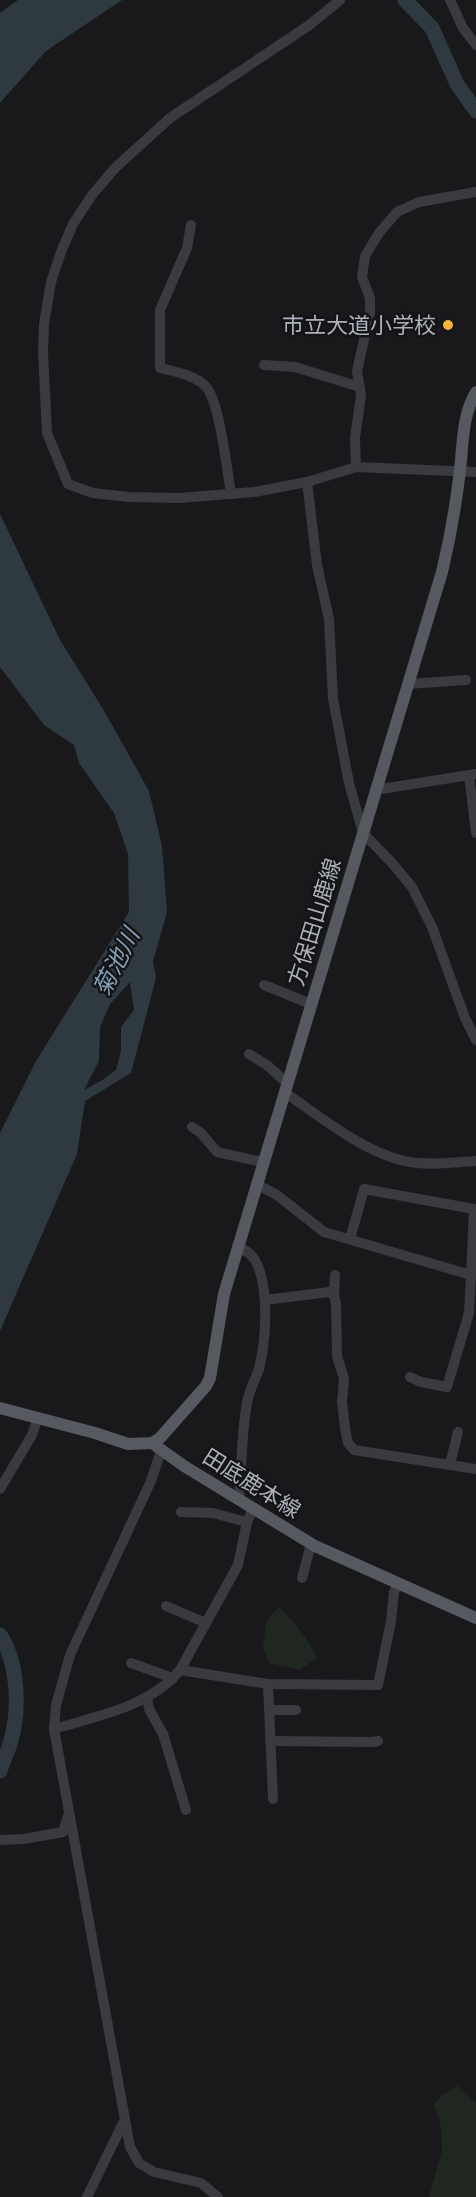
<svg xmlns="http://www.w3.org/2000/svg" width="476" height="2197" viewBox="0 0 476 2197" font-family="'Space Grotesk','Noto Sans JP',sans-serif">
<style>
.green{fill:#1f2720}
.water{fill:#2f3940;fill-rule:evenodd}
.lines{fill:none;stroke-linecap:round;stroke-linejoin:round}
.river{stroke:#2f3940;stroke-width:15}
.minor{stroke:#3a3b41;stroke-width:10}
.major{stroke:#565960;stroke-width:12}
.poi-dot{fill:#f4b23a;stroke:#141417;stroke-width:2}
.labels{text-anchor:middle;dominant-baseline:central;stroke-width:5;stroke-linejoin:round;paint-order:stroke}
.poi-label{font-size:22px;fill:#acb1bb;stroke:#141417;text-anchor:end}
.street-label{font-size:22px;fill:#acb1bb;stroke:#141417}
.water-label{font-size:24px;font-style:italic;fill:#839fb6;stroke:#141417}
</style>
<rect width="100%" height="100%" fill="#19191c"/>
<g class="green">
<path d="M 279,1607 C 295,1623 307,1637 317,1658 L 300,1670 L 269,1663 L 263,1648 L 266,1621 Z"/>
<path d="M 457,2086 L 476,2103 L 476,2197 L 429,2197 L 442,2150 L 441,2127 L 434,2104 L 441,2096 Z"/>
</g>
<g class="water">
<path d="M 18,0 L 122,0 L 46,51 L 0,103 L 0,13 Z"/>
<path d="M 0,514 L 60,640 L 103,709 L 149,791 L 162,846 L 167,912 L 153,961 L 156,978 L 131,1073 L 85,1101 L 77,1154 L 0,1331 L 0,1133 L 36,1061 L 129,912 L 128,854 L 114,813 L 79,763 L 74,745 L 44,725 L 0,667 ZM 130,982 L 134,1010 L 121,1027 L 121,1051 L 116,1070 L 104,1079 L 84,1090 L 99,1061 L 100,1027 L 110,1004 Z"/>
</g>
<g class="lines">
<g class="river">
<path d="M 405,0 L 432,28 L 457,84 L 476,111"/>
<path d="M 0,1635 C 18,1662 20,1709 11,1740 C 9,1750 3,1760 0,1771"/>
</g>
<g class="minor">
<path d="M 340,0 L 308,26 L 170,118 L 115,168 L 92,195 L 73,224 L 61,252 L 51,282 L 44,324 L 43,352 L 47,433 L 68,484 L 93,493 L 129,497 L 179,498 L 254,492 L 307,482 L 356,467 L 476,472"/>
<path d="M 450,0 L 463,28 L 476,45"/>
<path d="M 191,225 L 187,248 L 160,310 L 160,368 C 174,371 198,376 207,388 C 220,405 227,470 231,494"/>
<path d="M 264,365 L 295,367 L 360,387"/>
<path d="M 356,467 L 355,438 L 361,395 L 357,371 L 370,313 L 370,298 L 362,277 L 365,256 L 379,233 L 397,212 L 419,202 L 476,192"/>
<path d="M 307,482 L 317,565 L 329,619 L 333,699 L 349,783 L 363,833 L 392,863 L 412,887 L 432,927 L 465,1018 L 476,1040"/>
<path d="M 408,684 L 466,680"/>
<path d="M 469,775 L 476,833"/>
<path d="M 375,790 L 476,774"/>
<path d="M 264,985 L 311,1004"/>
<path d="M 249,1054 L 267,1065 L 287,1083"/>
<path d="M 284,1092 C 320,1116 366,1155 410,1162 C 431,1166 455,1162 476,1161"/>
<path d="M 192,1127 L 201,1133 L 217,1152 L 262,1162"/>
<path d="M 256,1184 L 277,1195 L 324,1232 L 471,1275 L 469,1313 L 447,1387 L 421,1382 L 410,1377"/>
<path d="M 350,1239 L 364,1189 L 474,1209 L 471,1275"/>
<path d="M 237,1246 C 244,1250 251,1253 255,1260 C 270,1287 266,1340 259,1369 C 255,1380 249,1391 247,1403 C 241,1435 242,1468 239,1500"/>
<path d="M 334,1295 L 335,1275"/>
<path d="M 265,1300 L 329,1292 L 334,1295 L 336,1303 L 337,1356 L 344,1379 L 342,1402 L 345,1428 L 348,1443 L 354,1450 L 476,1469"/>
<path d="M 161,1451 L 151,1481 L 70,1655 L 56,1705 L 54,1729 L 130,2147 L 139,2163 L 154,2172 L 201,2183 L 218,2197"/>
<path d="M 450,1464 L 458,1432"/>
<path d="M 0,1489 L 32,1435 L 38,1417"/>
<path d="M 181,1512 L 213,1513 L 247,1522"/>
<path d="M 302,1578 L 311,1544"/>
<path d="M 166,1606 L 206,1623"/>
<path d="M 131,1663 L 167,1676 L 172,1680"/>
<path d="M 180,1670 L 268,1684 L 378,1685 L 391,1621 L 394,1592 L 398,1584"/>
<path d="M 268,1684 L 273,1799"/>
<path d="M 147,1697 L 149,1709 L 163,1734 L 186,1810"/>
<path d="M 269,1710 L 296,1710"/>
<path d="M 54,1729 C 97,1716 150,1707 180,1670 L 238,1565 L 247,1522 L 253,1509"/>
<path d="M 270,1741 L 373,1742 L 378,1741"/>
<path d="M 0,1840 L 24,1839 L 63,1832 L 68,1816"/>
<path d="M 87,2197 L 125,2119"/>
</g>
<g class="major">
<path d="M 0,1408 L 95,1433 L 128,1444 L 152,1443 L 160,1438 L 206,1386 L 210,1378 L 224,1294 L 442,572 C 450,539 456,504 460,470 C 463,445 462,415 476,392"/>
<path d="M 152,1443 L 184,1466 L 315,1546 L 476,1618"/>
</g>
</g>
<circle class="poi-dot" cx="448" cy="325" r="6"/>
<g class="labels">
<g class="poi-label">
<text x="436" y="325">市立大道小学校</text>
</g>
<g class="street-label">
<text transform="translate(314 922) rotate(-73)">方保田山鹿線</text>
<text transform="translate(252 1483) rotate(32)">田底鹿本線</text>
</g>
<g class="water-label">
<text transform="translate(116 962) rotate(-63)">菊池川</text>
</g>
</g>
</svg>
